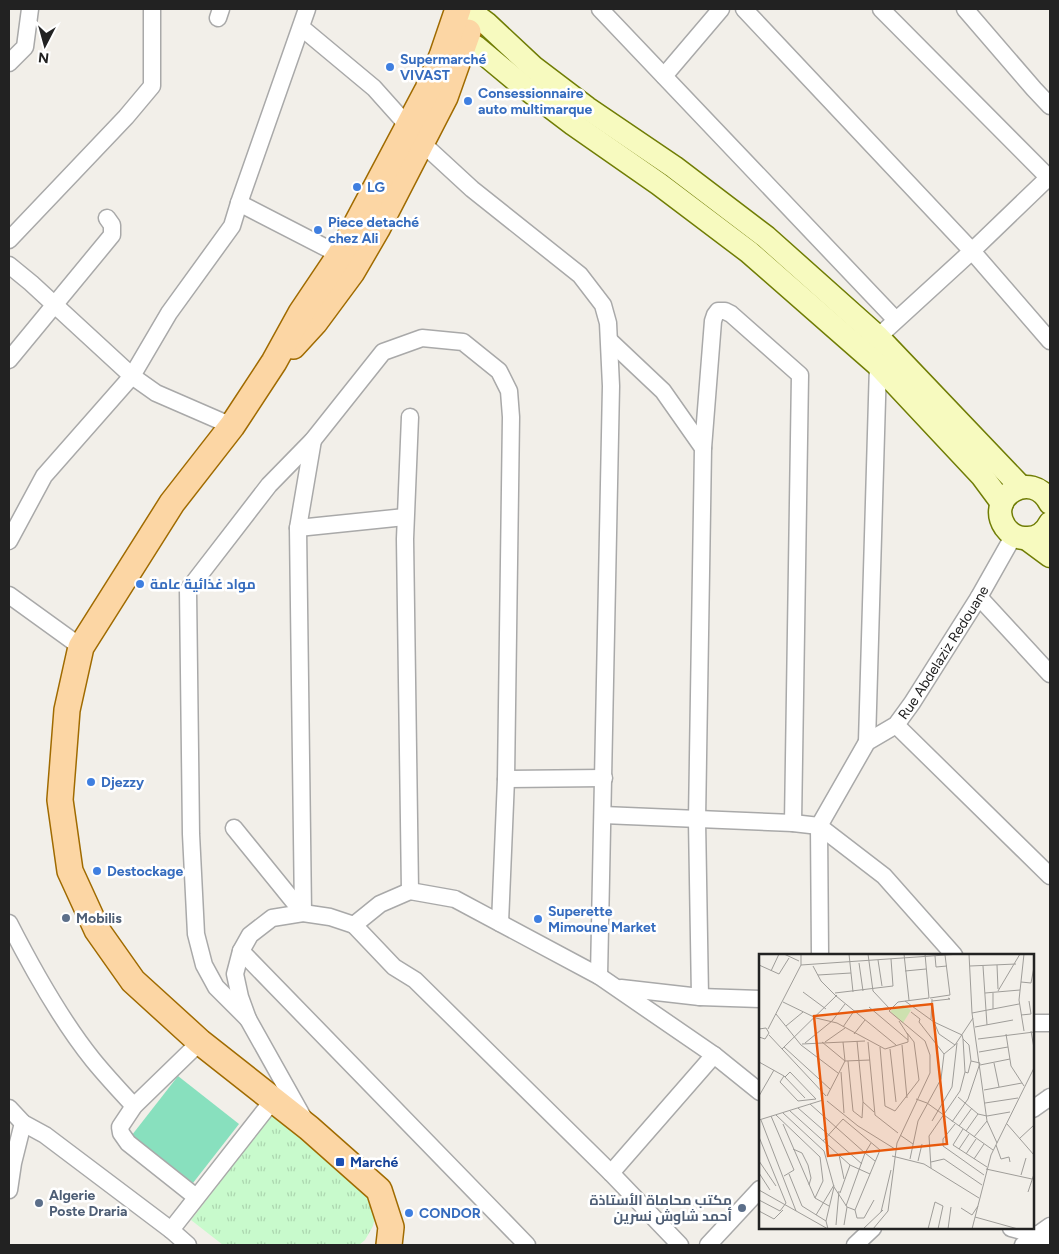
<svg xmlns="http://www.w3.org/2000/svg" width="1059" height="1254" viewBox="0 0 1059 1254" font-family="Figtree,Cairo,sans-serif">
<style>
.park{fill:url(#park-tufts)}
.pitch{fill:#88e0be}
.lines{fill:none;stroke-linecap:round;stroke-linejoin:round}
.street-casing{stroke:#a9a9a9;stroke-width:19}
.secondary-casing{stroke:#707d05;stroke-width:25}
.primary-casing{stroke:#a06b00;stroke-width:28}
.street{stroke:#fff;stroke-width:16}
.secondary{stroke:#f7fabf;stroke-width:22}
.primary{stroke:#fcd6a4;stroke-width:25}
.shop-dot{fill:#3f7fe0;stroke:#fff;stroke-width:2}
.service-dot{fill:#5c6f8a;stroke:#fff;stroke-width:2}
.transit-dot{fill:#1a4fb4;stroke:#fff;stroke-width:2}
.labels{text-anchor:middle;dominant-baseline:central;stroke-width:5;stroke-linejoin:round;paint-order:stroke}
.shop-label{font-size:14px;font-weight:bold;fill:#366cbe;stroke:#fff;text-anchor:start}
.street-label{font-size:14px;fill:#222;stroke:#fff}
.service-label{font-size:14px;font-weight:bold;fill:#4e5e75;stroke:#fff;text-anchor:start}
.transit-label{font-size:14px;font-weight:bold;fill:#164399;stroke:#fff;text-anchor:start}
.inset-road{fill:none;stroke:#9f9d99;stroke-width:1}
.view{fill:#e8590c;fill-opacity:0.15;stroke:#e8590c;stroke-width:2.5}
.inset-edge{fill:none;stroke:#222;stroke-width:2.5}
</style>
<defs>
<pattern id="park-tufts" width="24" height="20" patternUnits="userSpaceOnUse" patternTransform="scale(1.25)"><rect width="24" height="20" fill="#c8facc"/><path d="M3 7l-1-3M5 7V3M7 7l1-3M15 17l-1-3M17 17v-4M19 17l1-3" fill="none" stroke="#acd6af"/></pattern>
</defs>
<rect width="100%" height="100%" fill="#f2efe9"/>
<path class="park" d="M 274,1112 L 360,1181 L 376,1213 L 373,1226 L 365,1240 L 359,1245 L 223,1245 L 191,1220 Z"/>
<path class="pitch" d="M 178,1076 L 239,1124 L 193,1183 L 132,1135 Z"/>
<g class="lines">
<defs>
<g id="street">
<path d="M 600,9 L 896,320"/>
<path d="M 744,9 L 972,251 L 1050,341"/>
<path d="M 881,9 L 1050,179"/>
<path d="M 965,9 L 1034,89 L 1050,106"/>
<path d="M 218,18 L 221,9"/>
<path d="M 302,28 L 374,88 L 408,126"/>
<path d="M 9,63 L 25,47 L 30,9"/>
<path d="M 664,76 L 721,9"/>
<path d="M 422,143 L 472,189 L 580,275 L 603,305 L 608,323 L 611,386 L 599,976"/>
<path d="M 239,203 L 340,255"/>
<path d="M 9,240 L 126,117 L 152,86 L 152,9"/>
<path d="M 9,265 L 31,283 L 132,376 L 156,393 L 232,426"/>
<path d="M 878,337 L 972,251 L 1050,176"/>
<path d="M 610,341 L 663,391 L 703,448 L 697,820 L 700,997"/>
<path d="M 9,360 L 112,235 L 112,225 L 107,218"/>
<path d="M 410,417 L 405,539 L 410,891"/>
<path d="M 703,448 L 713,321 L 715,315 L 718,311 L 725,311 L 731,314 L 800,375 L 793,823"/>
<path d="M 298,528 L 405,517"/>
<path d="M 9,541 L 44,476 L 132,376 L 169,313 L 232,226 L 239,203 L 307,9"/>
<path d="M 9,595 L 81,647"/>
<path d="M 979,597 L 1050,674"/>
<path d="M 896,725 L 1050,876"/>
<path d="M 867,742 L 878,365"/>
<path d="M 506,779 L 604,778"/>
<path d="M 603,815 L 793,823 L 819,826 L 884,876 L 954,955"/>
<path d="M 234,828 L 303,913"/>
<path d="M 303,913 L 298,528 L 313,440"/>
<path d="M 9,923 C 33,970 60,1019 93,1060 C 106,1076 120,1091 134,1106"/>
<path d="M 354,925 L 394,967 L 415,980 L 611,1173 L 680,1245"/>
<path d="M 241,951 L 527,1245"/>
<path id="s1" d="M 820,955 L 819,826 L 867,742 L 896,725 L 912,703 L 979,597 L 1014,535"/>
<path d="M 621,988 L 700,997 L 760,999"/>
<path d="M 248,1019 L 216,987 L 204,965 L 196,934 L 191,834 L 188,590 L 269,485 L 313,440 L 383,352 L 422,338 L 463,342 L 499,371 L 509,391 L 511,417 L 506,779 L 500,923"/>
<path d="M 1033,1023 L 1050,1023"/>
<path d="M 9,1108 L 23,1123 L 45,1135 L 171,1230 L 188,1245"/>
<path d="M 1033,1109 L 1050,1097"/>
<path d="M 304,1119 L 248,1019 L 240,997 L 235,974 L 241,951 L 250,935 L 272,918 L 303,913 L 330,917 L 354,925 L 380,904 L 410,891 L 455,899 L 599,976 L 714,1055 L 760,1092"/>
<path d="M 611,1173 L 714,1055"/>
<path d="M 9,1190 L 13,1163 L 23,1123"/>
<path d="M 196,1197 L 128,1143 L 121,1133 L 120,1127 L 134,1106 L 200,1042"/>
<path d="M 1011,1228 L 1036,1235 L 1050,1244"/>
<path d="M 171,1230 L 273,1100"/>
<path d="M 708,1245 L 760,1189"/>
<path d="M 855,1245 L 873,1228"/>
<path d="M 1023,1245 L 1050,1226"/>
</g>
<g id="secondary">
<path d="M 467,9 L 486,23 L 533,67 L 587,108 L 674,167 L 766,237 L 878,337 L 1021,487"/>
<path d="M 450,35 L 476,47 L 523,86 L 573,124 L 659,184 L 749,252 L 878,365 L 982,476 L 1002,503"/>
<path d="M 1050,503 C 1032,468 985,497 1005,527 C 1010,534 1017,538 1025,538 C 1037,539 1045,533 1050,523"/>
<path d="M 1027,539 L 1050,556"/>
</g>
<g id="primary">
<path d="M 293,346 L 315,322 L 352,272 L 377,229 L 445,97 L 468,32"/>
<path d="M 389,1245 L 391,1227 L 379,1190 L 309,1128 L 200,1042 L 133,981 L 97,930 L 70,871 L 60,800 L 67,710 L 81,647 L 172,503 L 232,426 L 274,362 L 301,313 L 340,255 L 428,89 L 442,56 L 458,9"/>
</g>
</defs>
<use href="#street" class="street-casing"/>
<use href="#secondary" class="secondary-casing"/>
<use href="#primary" class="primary-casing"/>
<use href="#street" class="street"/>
<use href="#secondary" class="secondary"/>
<use href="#primary" class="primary"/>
</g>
<g class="shop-dot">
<circle cx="390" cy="67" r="5"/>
<circle cx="468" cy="101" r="5"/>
<circle cx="357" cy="187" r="5"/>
<circle cx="318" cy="230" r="5"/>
<circle cx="140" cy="584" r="5"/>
<circle cx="91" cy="782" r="5"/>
<circle cx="97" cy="871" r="5"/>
<circle cx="538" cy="919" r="5"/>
<circle cx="409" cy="1213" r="5"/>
</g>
<g class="service-dot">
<circle cx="66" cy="918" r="5"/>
<circle cx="39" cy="1203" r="5"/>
<circle cx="742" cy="1208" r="5"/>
</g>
<rect class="transit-dot" x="335" y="1157" width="10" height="10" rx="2.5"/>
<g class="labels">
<g class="shop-label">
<text x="400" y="59">Supermarché<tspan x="400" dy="16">VIVAST</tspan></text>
<text x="478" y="93">Consessionnaire<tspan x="478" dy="16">auto multimarque</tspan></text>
<text x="367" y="187">LG</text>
<text x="328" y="222">Piece detaché<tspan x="328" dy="16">chez Ali</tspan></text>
<text x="150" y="584">مواد غذائية عامة</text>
<text x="101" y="782">Djezzy</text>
<text x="107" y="871">Destockage</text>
<text x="548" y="911">Superette<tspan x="548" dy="16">Mimoune Market</tspan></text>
<text x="419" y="1213">CONDOR</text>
</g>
<g class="street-label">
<text stroke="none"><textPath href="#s1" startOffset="346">Rue Abdelaziz Redouane</textPath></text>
</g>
<g class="service-label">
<text x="76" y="918">Mobilis</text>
<text x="49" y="1195">Algerie<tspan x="49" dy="16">Poste Draria</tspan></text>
<text x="732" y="1200" text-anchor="end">مكتب محاماة الأستاذة<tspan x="732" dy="16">أحمد شاوش نسرين</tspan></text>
</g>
<g class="transit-label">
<text x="350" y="1162">Marché</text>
</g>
</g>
<g transform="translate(759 954)">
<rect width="275" height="275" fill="#f2efe9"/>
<path d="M 144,51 L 152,56 L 144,69 L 131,57 Z" fill="#c8facc"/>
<path class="inset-road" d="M 25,0 L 40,7M 90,0 L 94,38M 109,0 L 114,37 L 130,54M 145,0 L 150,46M 210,0 L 213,59 L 228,167 L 238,189M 176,2 L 177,13 L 188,12M 119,6 L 123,32M 100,9 L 104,37M 0,11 L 20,20 L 30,4M 42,11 L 201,0M 238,11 L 239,35M 54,12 L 62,27 L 77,42 L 137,91M 211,12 L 257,10M 224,12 L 228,71M 12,17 L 20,0M 146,17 L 167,15M 59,21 L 92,19M 262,28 L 272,29 L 275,13M 239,37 L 261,0M 44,38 L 67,55M 76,39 L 134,32 L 132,5M 226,39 L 261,36M 234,39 L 234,55M 171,44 L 191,41 L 186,1M 146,47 L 175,68 L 203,81 L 204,85 L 206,118 L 201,137 L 170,182 L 172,214M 173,47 L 191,45 L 189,44M 24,48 L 57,64 L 78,69 L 126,95 L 149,88 L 149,81 L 140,67M 110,53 L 149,86M 95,57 L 129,54M 152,58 L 161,65 L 160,68 L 185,100M 213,59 L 260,50M 17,60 L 42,91 L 79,119M 262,61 L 272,60 L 270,47M 172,65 L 173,45M 175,68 L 180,80 L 196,91M 27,72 L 44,58M 84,73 L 95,57M 216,73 L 254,66M 0,75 L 7,74 L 10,79 L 6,85 L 0,83M 9,75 L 42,11 L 42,0M 265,77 L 260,46 L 265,0M 272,77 L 275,94M 95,80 L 106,66M 247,80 L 252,112 L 265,132M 10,81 L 67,142M 204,85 L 210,91 L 212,107 L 209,119 L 206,118M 219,85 L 275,78M 98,87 L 104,148 L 115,158M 63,88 L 86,107 L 111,106M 66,88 L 86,74M 109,88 L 116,161 L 139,179M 46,89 L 73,67 L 86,50M 43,90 L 106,87M 143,91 L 148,144M 25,93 L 71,135M 121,93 L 126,152 L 136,157 L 160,126 L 155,88 L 148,79M 23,95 L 78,41M 131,95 L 137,148M 220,98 L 249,93M 89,107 L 94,157 L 103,164 L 104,148M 0,108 L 25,122 L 46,144M 235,109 L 240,133M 221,111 L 251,105M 82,118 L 85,159M 25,122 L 21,128 L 39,147 L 57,145 L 31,118 L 26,123M 225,136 L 263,129M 0,142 L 15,116M 68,142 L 86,107 L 84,88M 199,143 L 219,160 L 228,162 L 251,158M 157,145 L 168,149 L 234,196M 68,147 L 99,172 L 136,195M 226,149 L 259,144M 51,150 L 106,199 L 87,252M 39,154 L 103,210M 31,157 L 91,211 L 111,220M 24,159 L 65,197 L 75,233 L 88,253 L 96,256 L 98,264 L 105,264 L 115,246M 17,161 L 61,203 L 64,227 L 56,244M 12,162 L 35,216 L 25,222M 84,165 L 121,196 L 96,256M 0,166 L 64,146M 2,166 L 37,257M 173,167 L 193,133 L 198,89M 193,168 L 209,145 L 221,109 L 212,107M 24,170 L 56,244 L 70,252M 196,170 L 184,185 L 184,192 L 225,221M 248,170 L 275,201M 200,172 L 213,154M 204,175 L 194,191 L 228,213M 207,177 L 219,160M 141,181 L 154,190M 0,183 L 27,249 L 21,257 L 0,246M 215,183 L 228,167M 260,185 L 275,171M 64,187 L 84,165M 112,189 L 106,199 L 116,207M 237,191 L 242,205 L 250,203 L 251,208M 34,195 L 43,199 L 49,211 L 52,224 L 50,231M 200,195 L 210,180M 207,200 L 217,185M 80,201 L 85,225M 133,202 L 165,210 L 220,244M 151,205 L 159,167 L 182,125 L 185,100 L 196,91 L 214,64M 215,205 L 225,190M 0,207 L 17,232M 159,207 L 163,190M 172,208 L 185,205 L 223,231M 227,215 L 273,225M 0,219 L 11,236M 30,220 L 43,252 L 67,267M 262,221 L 267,204M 0,236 L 69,275M 269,238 L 275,220M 81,239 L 91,211M 202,254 L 213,261 L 219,252M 0,257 L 15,265 L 24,256M 122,258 L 132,216M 57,261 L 75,231M 216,263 L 259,275M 77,271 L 80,237M 85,271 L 88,253M 69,275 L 67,267 L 75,233M 104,275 L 124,256M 114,275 L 129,257 L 138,189 L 171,119 L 171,101 L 166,87 L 130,57 L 139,48 L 170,44 L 166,0M 169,275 L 176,248 L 184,252 L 179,275M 189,275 L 192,253M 213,275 L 232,201 L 275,114"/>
<path class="view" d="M 173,50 L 188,190 L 69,202 L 55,62 Z"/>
<rect width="275" height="275" class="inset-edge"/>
</g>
<rect width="1059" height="1254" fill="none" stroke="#222222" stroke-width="20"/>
<g transform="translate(45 45) rotate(186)" stroke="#ffffff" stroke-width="4" paint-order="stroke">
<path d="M0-4L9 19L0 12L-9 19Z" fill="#222222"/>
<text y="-8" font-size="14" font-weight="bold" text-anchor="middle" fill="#222222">N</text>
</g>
</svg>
